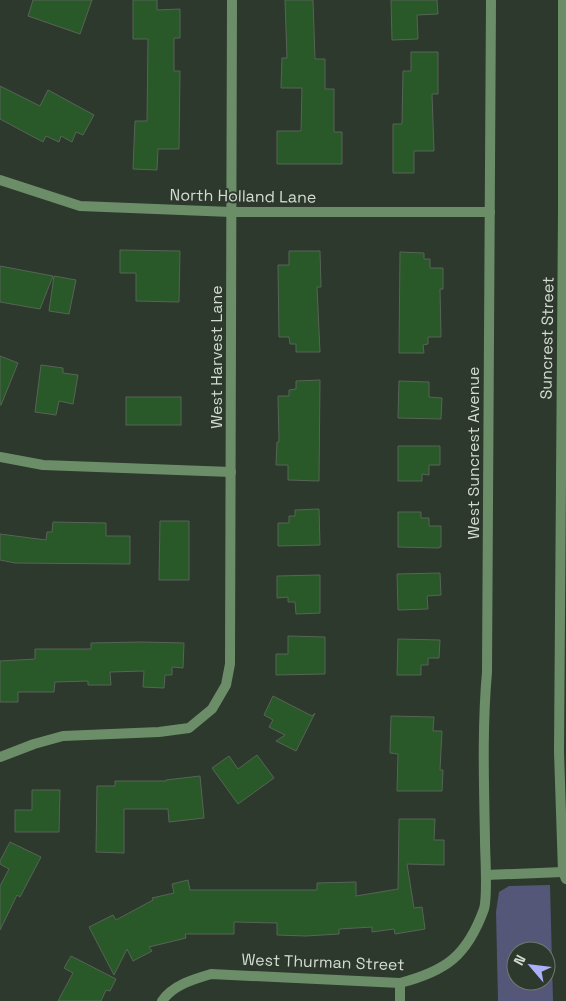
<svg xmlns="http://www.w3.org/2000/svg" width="566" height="1001" viewBox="0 0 566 1001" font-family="'Space Grotesk',sans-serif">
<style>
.green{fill:#555779;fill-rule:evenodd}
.building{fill:#295829;stroke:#576456}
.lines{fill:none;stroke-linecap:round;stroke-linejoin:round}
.minor{stroke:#6b8e69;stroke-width:10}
.labels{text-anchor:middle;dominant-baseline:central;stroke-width:4;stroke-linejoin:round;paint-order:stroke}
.street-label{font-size:16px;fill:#d3dbd3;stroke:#2d392c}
</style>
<rect width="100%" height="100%" fill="#2d392c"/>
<path class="green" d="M 550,885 L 553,1001 L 498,1001 L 496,912 L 499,892 L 509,886 ZM 516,951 L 546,951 L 546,981 L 516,981 Z"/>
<g class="building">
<path d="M 33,0 L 92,0 L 80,34 L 28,16 Z"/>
<path d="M 133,0 L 157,0 L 157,10 L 180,9 L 180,38 L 174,38 L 174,71 L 180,71 L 179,149 L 158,149 L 157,170 L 133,169 L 135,121 L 147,121 L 148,39 L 133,39 Z"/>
<path d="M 285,0 L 313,0 L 315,59 L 325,59 L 325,89 L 334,89 L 334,132 L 342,132 L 342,164 L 277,164 L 277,131 L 301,131 L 302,88 L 281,88 L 282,58 L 287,58 Z"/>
<path d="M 391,0 L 437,0 L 438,14 L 417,15 L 418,39 L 392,40 Z"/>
<path d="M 411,52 L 438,52 L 438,94 L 432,94 L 434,151 L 414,151 L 414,173 L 393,173 L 393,124 L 402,124 L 403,71 L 411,71 Z"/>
<path d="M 0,86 L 40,106 L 48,90 L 94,115 L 83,135 L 76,132 L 72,142 L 61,136 L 59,142 L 46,136 L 43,142 L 0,119 Z"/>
<path d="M 120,250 L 180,251 L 179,302 L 136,301 L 136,273 L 120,273 Z"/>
<path d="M 289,251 L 320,251 L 321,287 L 317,287 L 320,352 L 296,352 L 296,344 L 290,344 L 289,337 L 279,337 L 278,265 L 289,265 Z"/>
<path d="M 400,252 L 424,253 L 424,259 L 430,259 L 430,268 L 443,268 L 443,289 L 440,289 L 441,337 L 428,337 L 428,344 L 423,345 L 424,353 L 399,353 Z"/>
<path d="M 0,266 L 53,276 L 40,309 L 0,302 Z"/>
<path d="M 54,276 L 76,280 L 69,314 L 49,311 Z"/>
<path d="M 0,356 L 18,363 L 1,405 L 0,405 Z"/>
<path d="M 41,365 L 63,368 L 63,373 L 78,375 L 73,404 L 59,401 L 56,415 L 35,412 Z"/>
<path d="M 320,380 L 319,481 L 288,480 L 288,465 L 276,465 L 277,442 L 279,442 L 278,396 L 289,396 L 289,390 L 296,389 L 296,381 Z"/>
<path d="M 399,381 L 429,382 L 429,397 L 442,398 L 441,419 L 398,418 Z"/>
<rect x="126" y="397" width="55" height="28"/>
<path d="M 398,446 L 440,446 L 440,465 L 429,465 L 429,475 L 422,474 L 422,481 L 398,481 Z"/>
<path d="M 319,509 L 320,545 L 278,546 L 278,523 L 289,523 L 289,516 L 295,516 L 295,510 Z"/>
<path d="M 398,512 L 421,512 L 421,518 L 429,518 L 429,526 L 441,526 L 441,547 L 439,547 L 439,548 L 398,547 Z"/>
<path d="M 160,521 L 189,521 L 189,580 L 159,580 Z"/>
<path d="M 53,522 L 106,523 L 106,536 L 130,536 L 130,564 L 15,563 L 0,560 L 0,534 L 46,540 L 47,532 L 52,532 Z"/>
<path d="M 440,573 L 441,595 L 427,596 L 428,609 L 398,610 L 397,574 Z"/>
<path d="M 320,575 L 320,613 L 296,614 L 295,602 L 288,602 L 288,597 L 277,598 L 277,576 Z"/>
<path d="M 288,636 L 325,637 L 325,674 L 276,675 L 276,654 L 288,654 Z"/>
<path d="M 398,639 L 440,640 L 439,658 L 428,658 L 428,665 L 421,665 L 421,675 L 397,675 Z"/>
<path d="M 142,642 L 184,643 L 183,668 L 172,667 L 172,675 L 165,675 L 164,688 L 143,687 L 144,671 L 110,672 L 111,685 L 88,685 L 88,681 L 55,682 L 54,692 L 18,692 L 18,702 L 0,702 L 0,661 L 35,659 L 35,649 L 91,649 L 91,643 Z"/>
<path d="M 273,696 L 312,716 L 315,713 L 296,751 L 276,741 L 285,735 L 269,727 L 273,720 L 264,715 Z"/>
<path d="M 391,716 L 434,717 L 433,731 L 442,731 L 440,770 L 443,770 L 442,791 L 397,791 L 398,754 L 390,753 Z"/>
<path d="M 257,755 L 274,778 L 238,804 L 212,768 L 229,756 L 238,769 Z"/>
<path d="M 200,776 L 204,818 L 169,822 L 168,809 L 124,809 L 124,853 L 96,852 L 97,786 L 115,786 L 115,781 L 166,781 L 166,780 Z"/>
<path d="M 32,790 L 60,790 L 59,832 L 15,832 L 15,810 L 32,810 Z"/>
<path d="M 399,819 L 435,819 L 434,840 L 444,840 L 444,865 L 407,864 L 414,908 L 422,907 L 425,929 L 395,934 L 394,929 L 372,932 L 372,927 L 339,929 L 339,934 L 306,936 L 277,935 L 277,923 L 234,922 L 234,934 L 185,934 L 186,938 L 149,947 L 152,951 L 133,961 L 127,949 L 114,975 L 89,927 L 113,915 L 116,920 L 153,900 L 152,898 L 174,893 L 172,884 L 188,880 L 190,890 L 317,890 L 317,883 L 356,882 L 356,896 L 398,889 Z"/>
<path d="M 10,842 L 41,857 L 20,897 L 17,895 L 0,930 L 0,886 L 9,869 L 0,864 L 0,861 Z"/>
<path d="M 71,956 L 116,979 L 110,991 L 106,990 L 101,1001 L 58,1001 L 73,973 L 64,968 Z"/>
</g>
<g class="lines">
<g class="minor">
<path d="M 563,0 L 563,211 L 559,752 L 563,872 L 566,879"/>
<path d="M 0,180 L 80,206 L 231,212 L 490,212"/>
<path d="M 0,457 L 43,465 L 231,472"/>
<path d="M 0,757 L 34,744 L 63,736 L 159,732 L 189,728 L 212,709 L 226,685 L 230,664 L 232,0"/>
<path d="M 486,875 L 563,872"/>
<path d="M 400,983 L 400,1001"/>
<path d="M 162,1001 C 173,985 194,979 211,974 L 400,983 C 446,971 467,956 484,909 C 488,896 485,856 485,840 C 484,784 482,728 487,672 L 491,0"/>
</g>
</g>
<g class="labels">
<g class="street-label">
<text transform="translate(243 196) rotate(1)">North Holland Lane</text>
<text transform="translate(547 338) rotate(-89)">Suncrest Street</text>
<text transform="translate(216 357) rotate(-90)">West Harvest Lane</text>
<text transform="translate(473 453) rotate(-90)">West Suncrest Avenue</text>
<text transform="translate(323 962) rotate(2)">West Thurman Street</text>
</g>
</g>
<g transform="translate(531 966) rotate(298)"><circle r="24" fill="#2d392c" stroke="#6f7a6f"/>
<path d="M0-4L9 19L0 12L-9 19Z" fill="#acaffb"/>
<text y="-8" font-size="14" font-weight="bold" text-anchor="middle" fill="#d3dbd3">N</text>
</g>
</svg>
